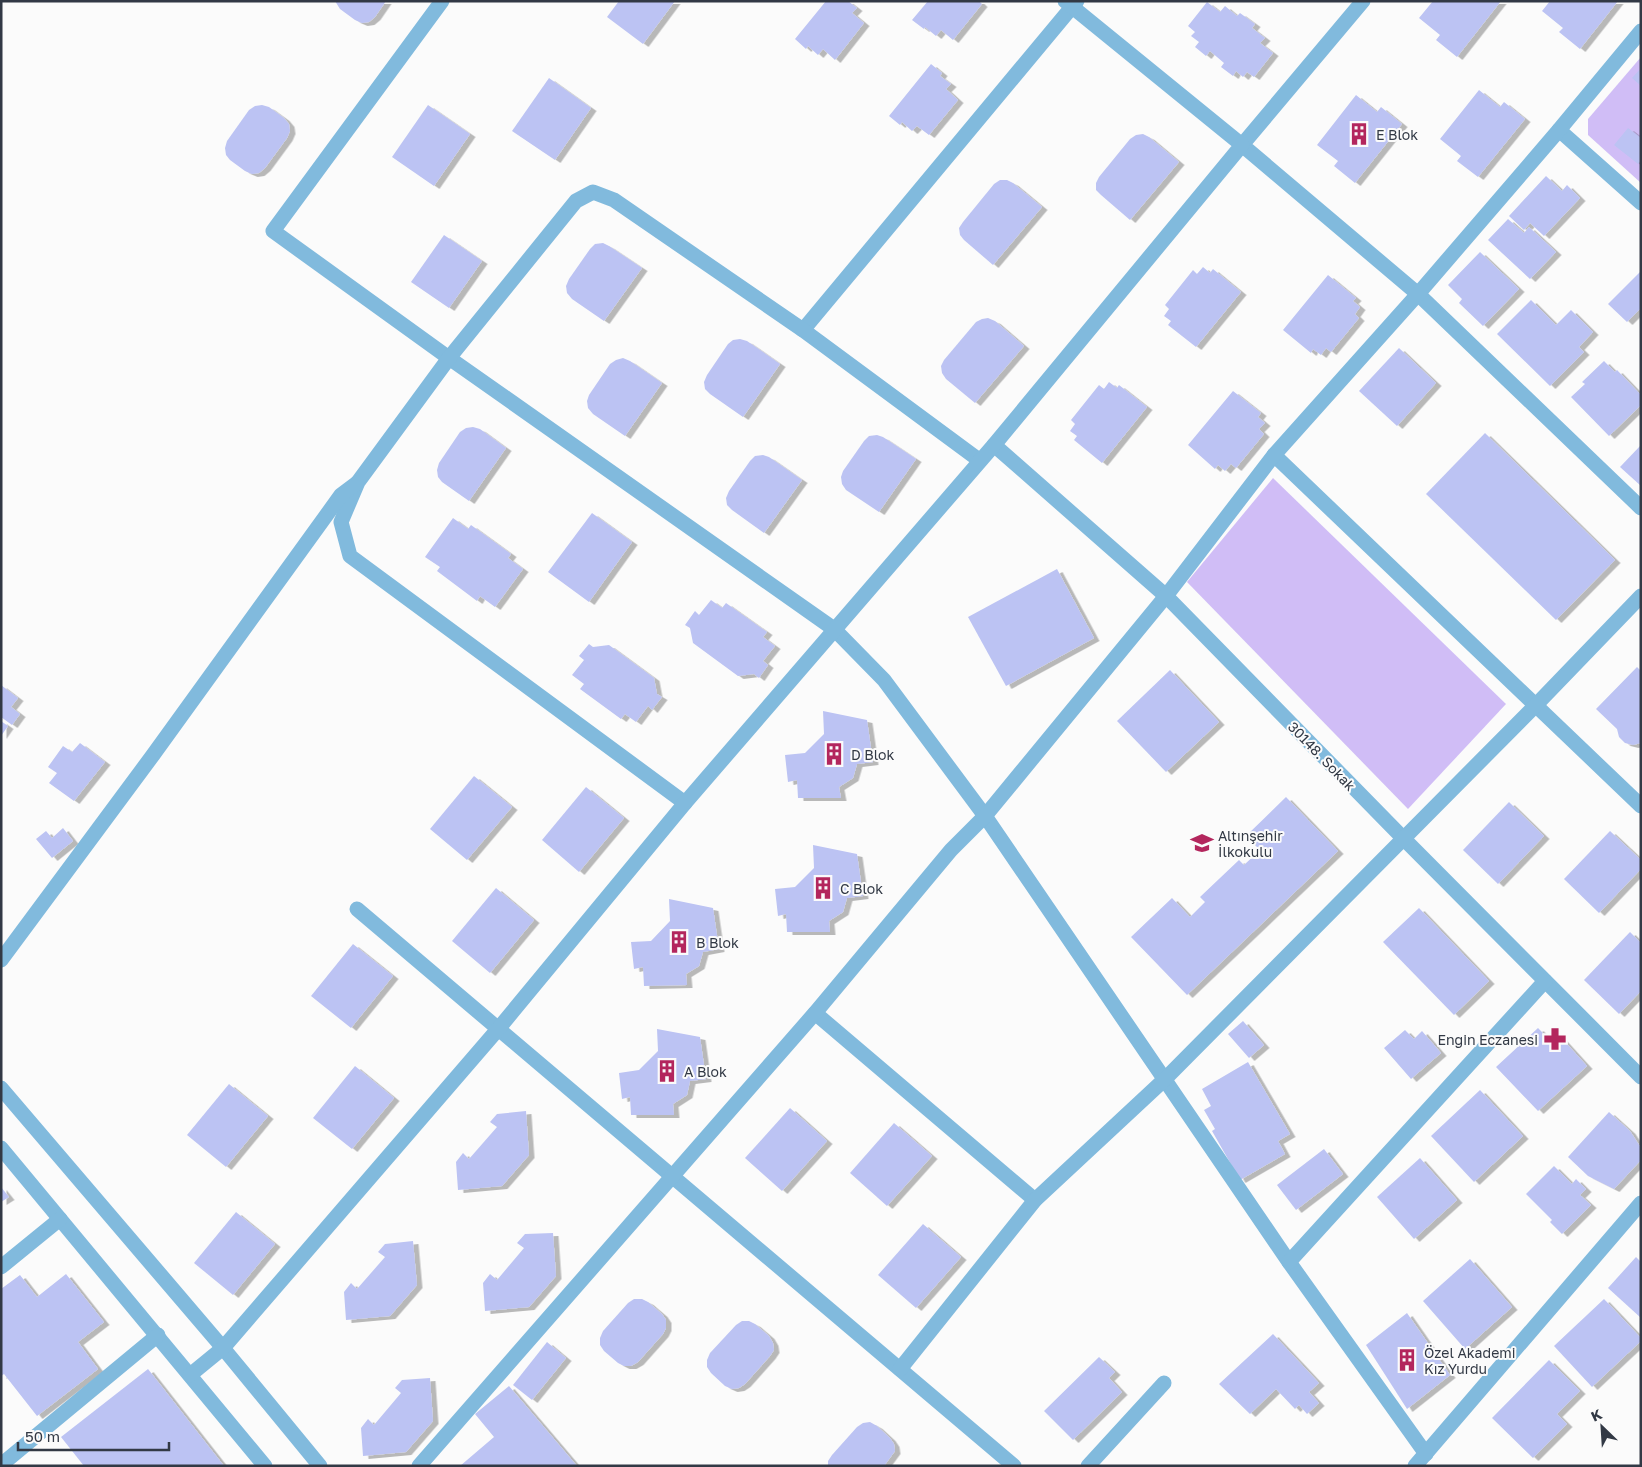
<svg xmlns="http://www.w3.org/2000/svg" width="1642" height="1467" viewBox="0 0 1642 1467" font-family="'Golos Text',sans-serif">
<style>
.green{fill:#d0bdf6}
.building{fill:#bcc3f3;filter:url(#shadow)}
.lines{fill:none;stroke-linecap:round;stroke-linejoin:round}
.street{stroke:#81badd;stroke-width:15}
.labels{text-anchor:middle;dominant-baseline:central;stroke-width:4;stroke-linejoin:round;paint-order:stroke}
.poi-label{font-size:14px;fill:#323945;stroke:#fbfbfb;text-anchor:start}
.street-label{font-size:14px;fill:#323945;stroke:#fbfbfb}
</style>
<defs>
<filter id="shadow"><feDropShadow dx="5.5" dy="3" stdDeviation="0" flood-color="#0004"/></filter>
</defs>
<rect width="100%" height="100%" fill="#fbfbfb"/>
<g class="green">
<path d="M 1641,57 L 1641,183 L 1588,135 L 1588,119 Z"/>
<path d="M 1273,478 L 1506,704 L 1408,809 L 1187,582 Z"/>
</g>
<g class="building">
<path d="M 335,1 L 386,1 L 375,17 L 369,22 L 362,23 L 355,20 L 340,9 Z"/>
<path d="M 619,1 L 675,1 L 643,44 L 607,17 Z"/>
<path d="M 826,1 L 848,1 L 857,8 L 852,13 L 864,23 L 835,60 L 823,49 L 818,55 L 808,46 L 806,49 L 795,39 Z"/>
<path d="M 928,1 L 979,1 L 982,4 L 953,40 L 941,30 L 936,36 L 925,27 L 924,29 L 912,20 Z"/>
<path d="M 1433,1 L 1501,1 L 1457,57 L 1436,40 L 1440,35 L 1419,18 Z"/>
<path d="M 1550,1 L 1618,1 L 1580,49 L 1559,32 L 1563,28 L 1542,11 Z"/>
<path d="M 1207,2 L 1220,12 L 1225,6 L 1237,16 L 1240,13 L 1255,24 L 1252,28 L 1265,38 L 1260,43 L 1273,53 L 1254,77 L 1247,72 L 1243,77 L 1236,71 L 1233,76 L 1221,67 L 1224,63 L 1210,51 L 1206,56 L 1195,47 L 1199,42 L 1191,36 L 1195,32 L 1188,26 Z"/>
<path d="M 931,64 L 942,73 L 940,76 L 951,84 L 946,89 L 958,100 L 929,135 L 917,126 L 912,131 L 902,122 L 900,125 L 889,116 Z"/>
<path d="M 1641,68 L 1641,86 L 1632,78 Z"/>
<path d="M 549,78 L 591,108 L 555,160 L 512,131 Z"/>
<path d="M 1479,90 L 1500,107 L 1504,102 L 1525,119 L 1478,177 L 1457,161 L 1461,156 L 1440,139 Z"/>
<path d="M 1356,95 L 1377,112 L 1381,107 L 1402,124 L 1355,183 L 1334,166 L 1338,161 L 1317,145 Z"/>
<path d="M 262,105 L 269,107 L 284,118 L 289,124 L 290,131 L 287,138 L 265,168 L 259,173 L 252,174 L 245,171 L 230,160 L 226,155 L 225,148 L 227,141 L 249,110 L 255,106 Z"/>
<path d="M 428,105 L 470,134 L 434,186 L 392,157 Z"/>
<path d="M 1628,128 L 1641,138 L 1641,160 L 1638,164 L 1614,145 Z"/>
<path d="M 1143,134 L 1149,137 L 1179,162 L 1130,220 L 1101,195 L 1096,190 L 1096,183 L 1099,177 L 1130,139 L 1136,135 Z"/>
<path d="M 1546,176 L 1562,191 L 1567,185 L 1580,198 L 1544,236 L 1530,223 L 1524,230 L 1509,216 Z"/>
<path d="M 1000,180 L 1007,180 L 1013,183 L 1042,207 L 993,265 L 964,240 L 960,235 L 959,228 L 963,222 L 994,184 Z"/>
<path d="M 1508,219 L 1524,233 L 1529,227 L 1556,252 L 1530,279 L 1488,240 Z"/>
<path d="M 444,235 L 482,261 L 449,308 L 411,282 Z"/>
<path d="M 603,243 L 609,246 L 642,268 L 604,321 L 572,299 L 567,293 L 566,286 L 569,279 L 590,249 L 595,244 Z"/>
<path d="M 1480,252 L 1519,289 L 1483,326 L 1459,303 L 1462,299 L 1448,285 Z"/>
<path d="M 1203,267 L 1210,273 L 1213,269 L 1241,292 L 1196,347 L 1168,325 L 1171,321 L 1164,316 L 1169,309 L 1165,305 L 1193,270 L 1197,274 Z"/>
<path d="M 1641,271 L 1641,308 L 1627,322 L 1608,304 Z"/>
<path d="M 1328,275 L 1356,298 L 1353,301 L 1360,307 L 1355,314 L 1359,318 L 1331,352 L 1326,348 L 1321,355 L 1313,349 L 1311,353 L 1283,330 Z"/>
<path d="M 1531,300 L 1556,325 L 1571,310 L 1593,332 L 1579,347 L 1584,352 L 1550,386 L 1497,334 Z"/>
<path d="M 988,318 L 995,321 L 1024,346 L 975,403 L 946,379 L 942,373 L 941,366 L 944,360 L 976,322 L 982,319 Z"/>
<path d="M 740,339 L 747,341 L 780,364 L 743,417 L 710,394 L 705,389 L 704,382 L 707,375 L 728,344 L 733,340 Z"/>
<path d="M 1399,348 L 1436,383 L 1397,426 L 1359,391 Z"/>
<path d="M 623,358 L 630,361 L 662,383 L 625,436 L 593,414 L 588,408 L 587,401 L 589,395 L 610,364 L 616,360 Z"/>
<path d="M 1604,361 L 1615,372 L 1617,370 L 1641,395 L 1641,405 L 1609,436 L 1571,397 L 1585,384 L 1582,382 Z"/>
<path d="M 1109,382 L 1117,388 L 1119,385 L 1147,407 L 1102,463 L 1074,440 L 1077,436 L 1070,431 L 1075,424 L 1071,420 L 1099,385 L 1104,389 Z"/>
<path d="M 1233,391 L 1261,413 L 1258,417 L 1265,423 L 1259,429 L 1264,434 L 1236,468 L 1231,464 L 1225,471 L 1218,465 L 1215,469 L 1188,445 Z"/>
<path d="M 473,427 L 480,429 L 506,448 L 469,501 L 442,482 L 438,477 L 437,470 L 439,463 L 460,432 L 466,428 Z"/>
<path d="M 1485,433 L 1615,560 L 1556,620 L 1426,494 Z"/>
<path d="M 877,435 L 883,437 L 916,459 L 879,512 L 846,490 L 842,484 L 841,477 L 843,471 L 864,441 L 869,436 Z"/>
<path d="M 1641,445 L 1641,486 L 1620,467 Z"/>
<path d="M 763,455 L 769,457 L 802,480 L 764,533 L 732,510 L 727,505 L 726,498 L 729,491 L 750,461 L 755,456 Z"/>
<path d="M 592,513 L 632,542 L 589,602 L 548,572 Z"/>
<path d="M 453,518 L 468,529 L 471,525 L 511,554 L 508,558 L 523,569 L 495,607 L 480,596 L 477,601 L 437,571 L 440,567 L 425,557 Z"/>
<path d="M 1057,569 L 1094,638 L 1006,686 L 968,617 Z"/>
<path d="M 711,600 L 722,608 L 726,603 L 767,632 L 763,637 L 775,646 L 763,661 L 768,665 L 759,678 L 754,674 L 738,676 L 693,643 L 690,628 L 685,625 L 695,611 L 699,615 Z"/>
<path d="M 589,644 L 593,647 L 609,645 L 654,678 L 657,694 L 662,697 L 652,710 L 648,706 L 636,722 L 625,714 L 621,719 L 580,689 L 584,684 L 572,675 L 584,660 L 579,656 Z"/>
<path d="M 1637,667 L 1641,671 L 1641,743 L 1633,745 L 1625,743 L 1619,737 L 1617,729 L 1596,709 Z"/>
<path d="M 1170,670 L 1219,722 L 1166,772 L 1117,721 Z"/>
<path d="M 1,685 L 18,698 L 11,707 L 20,714 L 12,725 L 1,717 Z"/>
<path d="M 823,711 L 867,720 L 873,762 L 857,764 L 853,778 L 839,787 L 841,798 L 798,798 L 797,780 L 788,782 L 785,755 L 805,753 L 824,734 Z"/>
<path d="M 1,721 L 8,726 L 1,736 Z"/>
<path d="M 80,743 L 105,762 L 74,801 L 49,783 L 57,773 L 48,767 L 63,746 L 72,752 Z"/>
<path d="M 474,776 L 512,807 L 467,860 L 430,829 Z"/>
<path d="M 586,787 L 624,818 L 579,872 L 542,840 Z"/>
<path d="M 1286,797 L 1338,851 L 1187,995 L 1131,937 L 1172,898 L 1190,917 L 1205,902 L 1200,897 L 1239,860 L 1244,865 L 1260,850 L 1246,836 Z"/>
<path d="M 1509,802 L 1544,836 L 1498,884 L 1463,850 Z"/>
<path d="M 63,828 L 73,841 L 52,858 L 36,839 L 46,831 L 52,838 Z"/>
<path d="M 1610,831 L 1641,860 L 1641,869 L 1599,913 L 1564,879 Z"/>
<path d="M 813,845 L 857,854 L 863,896 L 847,898 L 843,912 L 829,921 L 830,932 L 787,932 L 786,914 L 778,916 L 775,889 L 795,887 L 814,868 Z"/>
<path d="M 496,888 L 534,920 L 490,973 L 452,941 Z"/>
<path d="M 669,899 L 713,908 L 719,949 L 703,952 L 699,966 L 686,974 L 687,985 L 644,986 L 643,967 L 634,969 L 631,942 L 651,941 L 670,921 Z"/>
<path d="M 1419,908 L 1489,981 L 1454,1015 L 1383,942 Z"/>
<path d="M 1630,932 L 1641,943 L 1641,991 L 1619,1014 L 1584,980 Z"/>
<path d="M 353,944 L 393,976 L 351,1028 L 311,996 Z"/>
<path d="M 1243,1021 L 1264,1045 L 1249,1058 L 1228,1034 Z"/>
<path d="M 1538,1028 L 1550,1040 L 1557,1033 L 1587,1066 L 1538,1111 L 1496,1067 Z"/>
<path d="M 657,1029 L 700,1037 L 706,1079 L 690,1081 L 687,1095 L 673,1104 L 674,1115 L 631,1115 L 630,1097 L 622,1099 L 619,1073 L 639,1070 L 658,1051 Z"/>
<path d="M 1405,1030 L 1414,1039 L 1422,1031 L 1441,1053 L 1411,1079 L 1384,1048 Z"/>
<path d="M 1248,1062 L 1290,1134 L 1278,1141 L 1285,1154 L 1240,1180 L 1212,1131 L 1215,1129 L 1204,1110 L 1211,1106 L 1202,1089 Z"/>
<path d="M 355,1066 L 394,1098 L 352,1149 L 313,1118 Z"/>
<path d="M 229,1084 L 268,1116 L 226,1167 L 187,1135 Z"/>
<path d="M 1480,1090 L 1523,1136 L 1474,1182 L 1431,1136 Z"/>
<path d="M 790,1108 L 827,1141 L 782,1191 L 745,1158 Z"/>
<path d="M 526,1111 L 529,1155 L 502,1186 L 458,1190 L 456,1162 L 463,1153 L 469,1159 L 497,1127 L 490,1122 L 497,1114 Z"/>
<path d="M 1609,1112 L 1630,1131 L 1641,1148 L 1641,1160 L 1614,1189 L 1588,1176 L 1568,1157 Z"/>
<path d="M 894,1123 L 932,1156 L 887,1206 L 850,1173 Z"/>
<path d="M 1324,1149 L 1343,1174 L 1296,1210 L 1277,1185 Z"/>
<path d="M 1420,1158 L 1457,1200 L 1414,1239 L 1377,1197 Z"/>
<path d="M 1554,1166 L 1572,1184 L 1576,1179 L 1586,1189 L 1580,1195 L 1591,1205 L 1562,1234 L 1550,1222 L 1552,1220 L 1526,1194 Z"/>
<path d="M 1,1187 L 9,1197 L 1,1202 Z"/>
<path d="M 236,1212 L 275,1244 L 233,1295 L 194,1263 Z"/>
<path d="M 923,1224 L 961,1257 L 916,1308 L 878,1275 Z"/>
<path d="M 553,1233 L 556,1276 L 529,1307 L 485,1311 L 483,1283 L 490,1274 L 497,1280 L 524,1248 L 517,1243 L 525,1234 Z"/>
<path d="M 413,1241 L 417,1285 L 390,1316 L 346,1320 L 344,1292 L 351,1283 L 357,1289 L 385,1257 L 378,1252 L 385,1244 Z"/>
<path d="M 1636,1257 L 1641,1262 L 1641,1318 L 1608,1288 Z"/>
<path d="M 1470,1259 L 1512,1307 L 1465,1349 L 1423,1301 Z"/>
<path d="M 66,1274 L 104,1322 L 78,1342 L 98,1369 L 37,1416 L 4,1374 L 1,1376 L 1,1289 L 20,1275 L 37,1297 Z"/>
<path d="M 634,1299 L 642,1299 L 648,1302 L 662,1314 L 666,1320 L 666,1328 L 663,1334 L 638,1362 L 631,1366 L 624,1366 L 618,1363 L 604,1351 L 600,1345 L 600,1338 L 603,1331 L 628,1303 Z"/>
<path d="M 1604,1299 L 1641,1338 L 1641,1341 L 1592,1387 L 1554,1346 Z"/>
<path d="M 1407,1313 L 1450,1375 L 1407,1409 L 1366,1345 Z"/>
<path d="M 742,1321 L 749,1321 L 755,1324 L 769,1336 L 773,1343 L 774,1350 L 770,1356 L 745,1384 L 739,1388 L 732,1389 L 725,1386 L 711,1373 L 707,1367 L 707,1360 L 710,1353 L 736,1325 Z"/>
<path d="M 1273,1334 L 1319,1383 L 1309,1392 L 1319,1403 L 1307,1414 L 1299,1405 L 1295,1409 L 1276,1389 L 1250,1414 L 1219,1384 Z"/>
<path d="M 547,1342 L 566,1358 L 532,1400 L 513,1385 Z"/>
<path d="M 1099,1357 L 1115,1372 L 1109,1378 L 1122,1392 L 1073,1440 L 1044,1411 Z"/>
<path d="M 1549,1360 L 1580,1391 L 1557,1414 L 1567,1424 L 1533,1458 L 1492,1418 Z"/>
<path d="M 148,1369 L 224,1466 L 84,1466 L 61,1437 Z"/>
<path d="M 430,1378 L 433,1421 L 406,1452 L 363,1456 L 361,1428 L 368,1419 L 374,1425 L 401,1393 L 395,1388 L 402,1380 Z"/>
<path d="M 509,1386 L 577,1466 L 460,1466 L 494,1437 L 475,1414 Z"/>
<path d="M 870,1422 L 877,1426 L 890,1438 L 894,1444 L 895,1451 L 884,1466 L 828,1466 L 828,1461 L 832,1455 L 857,1427 L 863,1423 Z"/>
</g>
<g class="lines">
<g class="street">
<path d="M 442,1 L 273,231 L 449,358 L 834,629 L 884,680 L 985,816 L 1289,1262 L 1426,1454"/>
<path d="M 1363,1 L 1242,145 L 1418,294 L 1641,508"/>
<path d="M 1559,130 L 1641,203"/>
<path d="M 803,330 L 1077,1"/>
<path d="M 994,445 L 1166,596 L 1404,839 L 1641,1077"/>
<path d="M 1274,455 L 1641,806"/>
<path d="M 685,803 L 350,556 L 341,522 L 358,482 L 449,358 L 576,201 L 593,192 L 614,200 L 803,330 L 979,460"/>
<path d="M 357,909 L 1014,1466"/>
<path d="M 1,960 L 153,755 L 341,495 L 357,483"/>
<path d="M 815,1013 L 1035,1200"/>
<path d="M 1,1088 L 223,1348 L 320,1466"/>
<path d="M 1,1148 L 265,1466"/>
<path d="M 1289,1262 L 1545,981"/>
<path d="M 1,1267 L 60,1219"/>
<path d="M 900,1369 L 1035,1200 L 1165,1079 L 1535,706 L 1641,596"/>
<path d="M 190,1375 L 223,1348 L 499,1028 L 685,803 L 994,445 L 1242,145 L 1065,1"/>
<path d="M 1,1465 L 158,1335"/>
<path d="M 419,1466 L 815,1013 L 951,850 L 985,816 L 1166,596 L 1274,455 L 1418,294 L 1559,130 L 1641,31"/>
<path d="M 1088,1466 L 1164,1383"/>
<path d="M 1415,1466 L 1641,1203"/>
</g>
</g>
<defs>
<symbol id="building-bare" viewBox="-9 -9 18 18"><path d="M-4-6H4V6H1V3H-1V6H-4ZM-2.5-4.3h1.7v1.8h-1.7ZM.8-4.3h1.7v1.8H.8ZM-2.5-1h1.7V.8h-1.7ZM.8-1h1.7V.8H.8Z" fill="#b3265d" stroke="#fbfbfb" stroke-width="2.5" paint-order="stroke"/></symbol>
<symbol id="school-bare" viewBox="-9 -9 18 18"><path d="M0-5L7-2L0 1L-7-2ZM-4 1L0 2.5L4 1V4Q0 6-4 4Z" fill="#b3265d" stroke="#fbfbfb" stroke-width="2.5" paint-order="stroke"/></symbol>
<symbol id="pharmacy-bare" viewBox="-9 -9 18 18"><path d="M-2-6h4v4h4v4h-4v4h-4v-4h-4v-4h4Z" fill="#b3265d" stroke="#fbfbfb" stroke-width="2.5" paint-order="stroke"/></symbol>
</defs>
<g fill-rule="evenodd">
<use href="#building-bare" x="1343" y="118" width="32" height="32"/>
<use href="#building-bare" x="818" y="738" width="32" height="32"/>
<use href="#school-bare" x="1186" y="827" width="32" height="32"/>
<use href="#building-bare" x="807" y="872" width="32" height="32"/>
<use href="#building-bare" x="663" y="926" width="32" height="32"/>
<use href="#pharmacy-bare" x="1539" y="1023" width="32" height="32"/>
<use href="#building-bare" x="651" y="1055" width="32" height="32"/>
<use href="#building-bare" x="1391" y="1344" width="32" height="32"/>
</g>
<g class="labels">
<g class="poi-label">
<text x="1376" y="134">E Blok</text>
<text x="851" y="754">D Blok</text>
<text x="1218" y="835">Altınşehir<tspan x="1218" dy="16">İlkokulu</tspan></text>
<text x="840" y="888">C Blok</text>
<text x="696" y="942">B Blok</text>
<text x="1538" y="1039" text-anchor="end">Engin Eczanesi</text>
<text x="684" y="1071">A Blok</text>
<text x="1424" y="1352">Özel Akademi<tspan x="1424" dy="16">Kız Yurdu</tspan></text>
</g>
<g class="street-label">
<text transform="translate(1322 756) rotate(46)">30148. Sokak</text>
</g>
</g>
<rect width="1642" height="1467" fill="none" stroke="#323945" stroke-width="5"/>
<g transform="translate(1602 1427) rotate(335)" stroke="#fbfbfb" stroke-width="4" paint-order="stroke">
<path d="M0-4L9 19L0 12L-9 19Z" fill="#323945"/>
<text y="-8" font-size="14" font-weight="bold" text-anchor="middle" fill="#323945">K</text>
</g>
<path d="M18 1442v8h151v-8" fill="none" stroke="#323945" stroke-width="2.5"/>
<text x="25" y="1442" font-size="15" fill="#323945" stroke="#fbfbfb" stroke-width="4" paint-order="stroke">50 m</text>
</svg>
